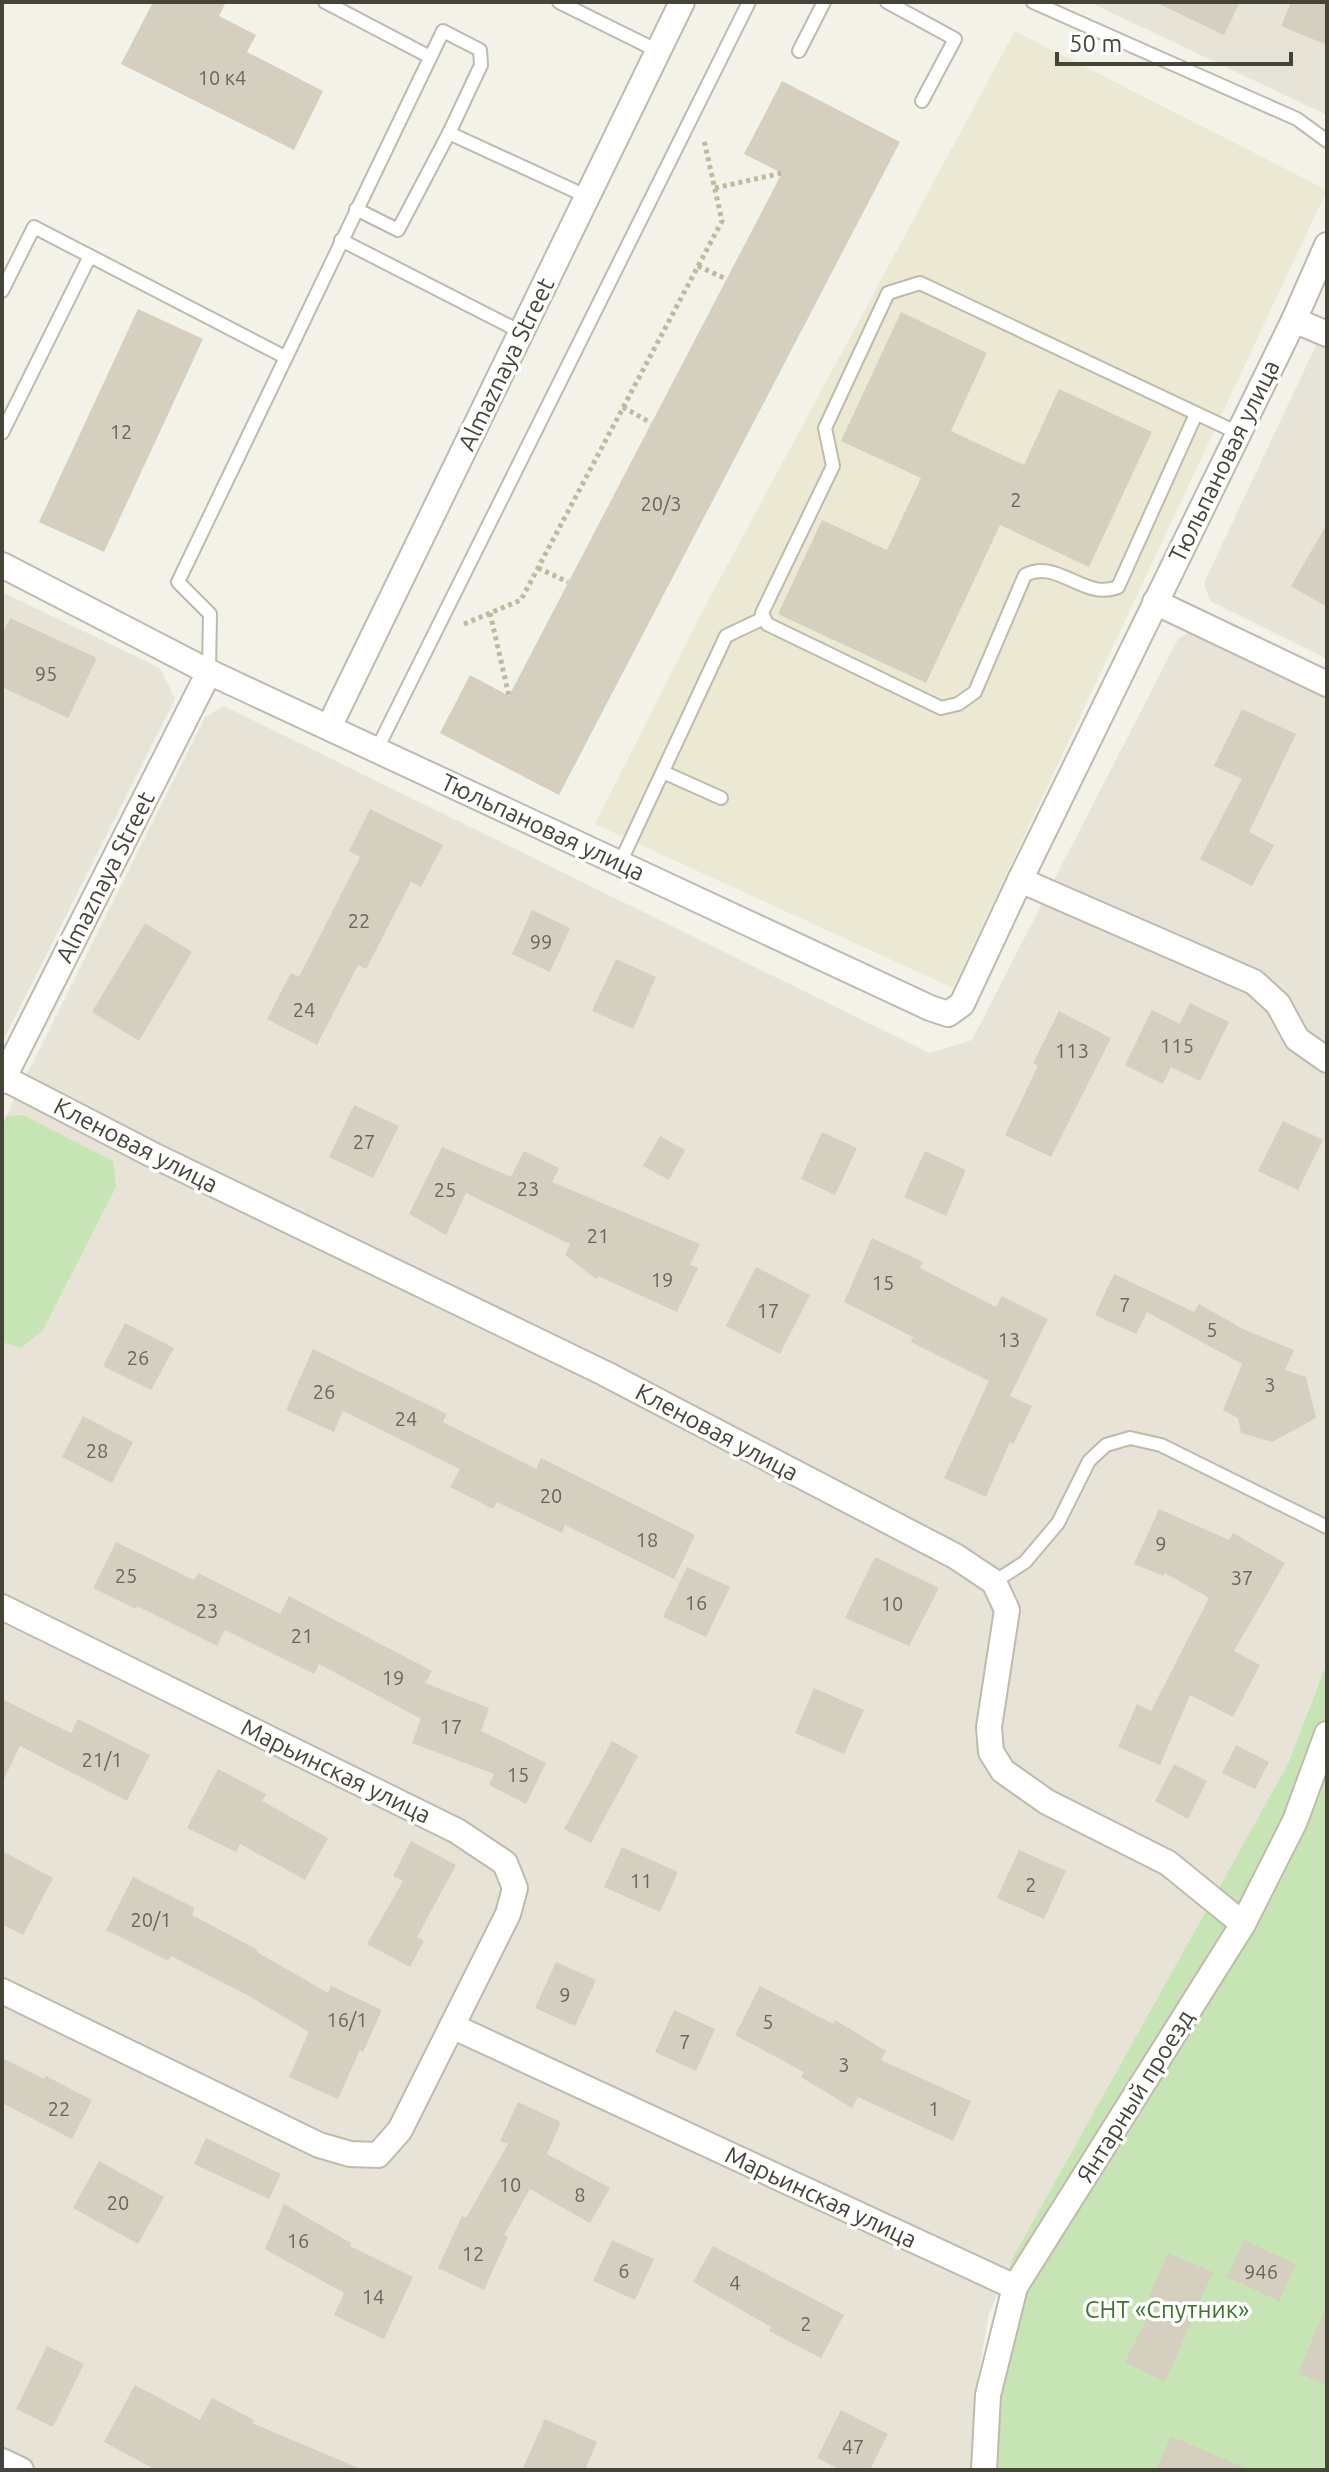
<svg xmlns="http://www.w3.org/2000/svg" width="1329" height="2472" viewBox="0 0 1329 2472" font-family="Ubuntu,sans-serif">
<style>
.residential{fill:#e7e4d7}
.education{fill:#ebe9d4}
.green{fill:#c7e5b4}
.building{fill:#d4cfbf}
.lines{fill:none;stroke-linecap:round;stroke-linejoin:round}
.lane-casing{stroke:#bebbac;stroke-width:16}
.street-casing{stroke:#bebbac;stroke-width:28}
.path{stroke:#bfb99e;stroke-width:5;stroke-dasharray:4 4;stroke-linecap:butt}
.lane{stroke:#fff;stroke-width:12}
.street{stroke:#fff;stroke-width:24}
.labels{text-anchor:middle;dominant-baseline:central;stroke-width:7;stroke-linejoin:round;paint-order:stroke}
.number-label{font-size:20px;fill:#6a665a}
.street-label{font-size:24px;fill:#464338;stroke:#fff}
.park-label{font-size:24px;fill:#3e752e;stroke:#fff}
</style>
<rect width="100%" height="100%" fill="#f3f2e9"/>
<g class="residential">
<path d="M 1089,2 L 1327,2 L 1327,115 Z"/>
<path d="M 1327,322 L 1327,659 L 1210,601 L 1204,583 Z"/>
<path d="M 2,592 L 160,668 L 175,699 L 2,1043 Z"/>
<path d="M 1192,631 L 1327,697 L 1327,1679 L 1247,1880 L 1010,2264 L 989,2314 L 978,2377 L 974,2470 L 2,2470 L 2,1124 L 205,717 L 224,706 L 930,1053 L 972,1040 L 1178,639 Z"/>
</g>
<path class="education" d="M 1015,31 L 1327,190 L 953,988 L 595,824 L 700,616 Z"/>
<g class="green">
<path d="M 23,1115 L 113,1161 L 116,1187 L 43,1330 L 21,1348 L 2,1342 L 2,1126 L 7,1116 Z"/>
<path d="M 1327,1663 L 1327,2470 L 982,2470 L 976,2410 L 1011,2261 L 1288,1764 Z"/>
</g>
<g class="building">
<path d="M 153,2 L 226,2 L 219,16 L 256,35 L 247,52 L 323,91 L 294,150 L 121,64 Z"/>
<path d="M 1155,2 L 1240,2 L 1224,35 Z"/>
<path d="M 1291,2 L 1327,2 L 1327,45 L 1281,26 Z"/>
<path d="M 782,81 L 900,142 L 559,795 L 440,733 L 470,675 L 509,696 L 782,173 L 744,154 Z"/>
<path d="M 138,309 L 203,339 L 104,552 L 39,522 Z"/>
<path d="M 901,312 L 987,353 L 951,431 L 1024,465 L 1059,389 L 1152,432 L 1089,567 L 1000,525 L 926,683 L 778,614 L 822,520 L 887,550 L 921,478 L 841,441 Z"/>
<path d="M 1327,524 L 1327,607 L 1291,586 Z"/>
<path d="M 10,618 L 97,658 L 68,718 L 2,687 L 2,635 Z"/>
<path d="M 1242,709 L 1296,734 L 1249,832 L 1274,845 L 1252,886 L 1200,859 L 1242,779 L 1214,766 Z"/>
<path d="M 370,809 L 443,845 L 421,887 L 411,882 L 366,969 L 358,965 L 317,1045 L 267,1019 L 291,973 L 299,977 L 360,857 L 349,851 Z"/>
<path d="M 532,910 L 570,928 L 550,972 L 512,954 Z"/>
<path d="M 145,923 L 192,952 L 139,1041 L 92,1012 Z"/>
<path d="M 616,959 L 656,977 L 633,1029 L 592,1011 Z"/>
<path d="M 1190,1003 L 1229,1022 L 1200,1081 L 1171,1067 L 1163,1084 L 1125,1065 L 1152,1010 L 1180,1024 Z"/>
<path d="M 1059,1011 L 1111,1038 L 1051,1157 L 1005,1135 L 1038,1066 L 1033,1063 Z"/>
<path d="M 354,1105 L 399,1126 L 373,1178 L 329,1157 Z"/>
<path d="M 1283,1121 L 1323,1140 L 1298,1190 L 1258,1171 Z"/>
<path d="M 822,1132 L 857,1148 L 835,1195 L 801,1179 Z"/>
<path d="M 660,1136 L 685,1150 L 669,1180 L 643,1166 Z"/>
<path d="M 442,1147 L 511,1177 L 524,1151 L 559,1168 L 552,1182 L 700,1244 L 690,1265 L 698,1268 L 677,1312 L 598,1276 L 596,1279 L 565,1255 L 570,1244 L 466,1193 L 446,1235 L 409,1214 Z"/>
<path d="M 925,1151 L 966,1170 L 946,1216 L 904,1197 Z"/>
<path d="M 872,1238 L 923,1262 L 920,1268 L 996,1307 L 1002,1296 L 1048,1319 L 1010,1396 L 1032,1406 L 1013,1444 L 1010,1442 L 986,1497 L 944,1478 L 989,1381 L 911,1342 L 913,1337 L 844,1302 Z"/>
<path d="M 756,1267 L 810,1295 L 780,1354 L 726,1326 Z"/>
<path d="M 1114,1274 L 1194,1312 L 1199,1304 L 1245,1330 L 1294,1350 L 1285,1370 L 1306,1377 L 1316,1418 L 1272,1442 L 1241,1433 L 1238,1418 L 1223,1410 L 1242,1364 L 1147,1312 L 1136,1334 L 1095,1315 Z"/>
<path d="M 125,1323 L 174,1348 L 151,1390 L 103,1366 Z"/>
<path d="M 313,1349 L 447,1414 L 443,1422 L 536,1469 L 541,1458 L 695,1535 L 674,1579 L 565,1525 L 562,1533 L 497,1502 L 493,1509 L 450,1487 L 460,1469 L 343,1411 L 334,1432 L 286,1410 Z"/>
<path d="M 83,1416 L 133,1442 L 112,1483 L 62,1457 Z"/>
<path d="M 1159,1509 L 1229,1540 L 1233,1533 L 1285,1563 L 1234,1651 L 1260,1665 L 1233,1717 L 1190,1695 L 1160,1765 L 1118,1747 L 1137,1704 L 1151,1711 L 1209,1598 L 1165,1573 L 1164,1576 L 1134,1564 Z"/>
<path d="M 116,1542 L 194,1580 L 198,1573 L 280,1614 L 289,1596 L 432,1671 L 425,1683 L 489,1708 L 481,1731 L 546,1763 L 526,1804 L 489,1785 L 494,1774 L 412,1743 L 421,1719 L 319,1664 L 314,1674 L 225,1630 L 217,1646 L 137,1606 L 136,1609 L 93,1588 Z"/>
<path d="M 875,1557 L 939,1588 L 909,1646 L 845,1618 Z"/>
<path d="M 687,1567 L 730,1587 L 706,1637 L 663,1617 Z"/>
<path d="M 814,1688 L 864,1710 L 844,1754 L 795,1733 Z"/>
<path d="M 2,1699 L 71,1733 L 78,1719 L 150,1755 L 127,1801 L 20,1746 L 2,1783 Z"/>
<path d="M 612,1741 L 638,1756 L 591,1843 L 564,1829 Z"/>
<path d="M 1236,1745 L 1269,1762 L 1255,1789 L 1222,1773 Z"/>
<path d="M 1174,1764 L 1207,1781 L 1188,1819 L 1155,1801 Z"/>
<path d="M 218,1769 L 266,1794 L 262,1801 L 328,1838 L 305,1880 L 240,1844 L 236,1852 L 187,1828 Z"/>
<path d="M 411,1841 L 456,1865 L 417,1937 L 424,1941 L 410,1967 L 367,1944 L 403,1881 L 393,1876 Z"/>
<path d="M 622,1847 L 678,1872 L 660,1912 L 604,1887 Z"/>
<path d="M 1019,1850 L 1066,1871 L 1044,1919 L 997,1898 Z"/>
<path d="M 2,1851 L 53,1878 L 23,1935 L 2,1924 Z"/>
<path d="M 133,1877 L 195,1908 L 192,1915 L 258,1950 L 257,1952 L 328,1993 L 331,1986 L 382,2010 L 363,2052 L 360,2050 L 338,2099 L 289,2077 L 309,2032 L 249,1996 L 171,1956 L 168,1961 L 106,1930 Z"/>
<path d="M 556,1962 L 596,1980 L 575,2026 L 535,2008 Z"/>
<path d="M 760,1986 L 833,2024 L 835,2020 L 886,2051 L 881,2060 L 971,2101 L 953,2141 L 858,2097 L 852,2108 L 801,2077 L 804,2072 L 735,2035 Z"/>
<path d="M 674,2010 L 715,2029 L 696,2071 L 655,2052 Z"/>
<path d="M 2,2058 L 44,2079 L 46,2076 L 92,2100 L 72,2139 L 2,2103 Z"/>
<path d="M 518,2102 L 561,2122 L 547,2154 L 610,2188 L 590,2223 L 530,2189 L 504,2235 L 508,2237 L 484,2290 L 438,2268 L 462,2216 L 466,2218 L 508,2144 L 500,2141 Z"/>
<path d="M 206,2138 L 281,2174 L 269,2199 L 194,2164 Z"/>
<path d="M 99,2161 L 164,2197 L 138,2244 L 73,2208 Z"/>
<path d="M 284,2204 L 351,2243 L 350,2246 L 413,2277 L 384,2339 L 334,2315 L 344,2293 L 265,2249 Z"/>
<path d="M 612,2240 L 654,2259 L 635,2300 L 593,2281 Z"/>
<path d="M 1244,2240 L 1296,2264 L 1279,2301 L 1227,2277 Z"/>
<path d="M 713,2246 L 844,2315 L 821,2358 L 769,2331 L 771,2327 L 693,2282 Z"/>
<path d="M 1168,2253 L 1213,2272 L 1165,2382 L 1125,2362 L 1155,2302 L 1148,2299 Z"/>
<path d="M 1326,2306 L 1327,2306 L 1327,2385 L 1298,2374 Z"/>
<path d="M 47,2346 L 84,2364 L 53,2427 L 16,2409 Z"/>
<path d="M 135,2385 L 200,2420 L 212,2398 L 254,2420 L 252,2423 L 363,2470 L 156,2470 L 104,2442 Z"/>
<path d="M 841,2410 L 888,2434 L 870,2470 L 841,2470 L 817,2458 Z"/>
<path d="M 545,2419 L 597,2442 L 585,2470 L 522,2470 Z"/>
<path d="M 1171,2436 L 1250,2470 L 1156,2470 Z"/>
</g>
<g class="lines">
<defs>
<g id="lane">
<path d="M 325,2 L 430,57"/>
<path d="M 559,2 L 658,51"/>
<path d="M 887,2 L 955,39 L 922,101"/>
<path d="M 1033,2 L 1297,119 L 1327,141"/>
<path d="M 799,51 L 824,2"/>
<path d="M 356,209 L 398,230 L 449,133"/>
<path d="M 341,240 L 521,332"/>
<path d="M 2,291 L 34,227 L 285,357"/>
<path d="M 1196,414 L 1118,587 C 1084,601 1058,558 1025,575 L 975,692 L 958,704 L 941,708 L 767,624 L 762,613 L 833,466 L 825,428 L 888,293 L 920,283 L 1238,433"/>
<path d="M 2,433 L 90,256"/>
<path d="M 209,672 L 210,614 L 178,582 L 443,31 L 480,50 L 481,65 L 449,133 L 588,197"/>
<path d="M 377,749 L 749,2"/>
<path d="M 663,772 L 721,798"/>
<path d="M 620,863 L 726,636 L 764,618"/>
<path d="M 994,1582 L 1025,1562 L 1058,1523 L 1089,1461 L 1106,1445 L 1130,1438 L 1161,1445 L 1327,1527"/>
</g>
<g id="street">
<path d="M 1294,320 L 1327,334"/>
<path d="M 2,565 L 209,672 L 930,1008 L 948,1014 L 962,1004 L 1020,880 L 1294,320 L 1327,245"/>
<path d="M 1155,602 L 1327,684"/>
<path d="M 329,727 L 682,2"/>
<path d="M 1020,880 L 1254,982 L 1278,1004 L 1297,1039 L 1327,1060"/>
<path d="M 2,1077 L 151,1154 L 604,1373 L 955,1556 L 994,1582 L 1007,1610 L 989,1727 L 991,1752 L 1003,1771 L 1047,1802 L 1168,1863 L 1243,1924"/>
<path d="M 2,1081 L 209,672"/>
<path d="M 2,1607 L 457,1831 L 505,1863 L 515,1888 L 508,1914 L 400,2130 L 378,2155 L 350,2154 L 319,2145 L 2,1991"/>
<path d="M 452,2026 L 1015,2287"/>
<path d="M 2,2461 L 21,2470"/>
<path d="M 984,2470 L 988,2395 L 1015,2287 L 1243,1924 L 1295,1821 L 1327,1734"/>
</g>
</defs>
<use href="#lane" class="lane-casing"/>
<use href="#street" class="street-casing"/>
<g class="path">
<path d="M 715,188 L 782,173"/>
<path d="M 698,266 L 726,279"/>
<path d="M 623,407 L 651,423"/>
<path d="M 538,568 L 568,582"/>
<path d="M 490,613 L 509,696"/>
<path d="M 464,624 L 521,600 L 722,221 L 704,140"/>
</g>
<use href="#lane" class="lane"/>
<use href="#street" class="street"/>
</g>
<g class="labels">
<g class="number-label">
<text x="222" y="77">10 к4</text>
<text x="121" y="431">12</text>
<text x="1016" y="499">2</text>
<text x="661" y="503">20/3</text>
<text x="46" y="673">95</text>
<text x="359" y="920">22</text>
<text x="541" y="941">99</text>
<text x="304" y="1009">24</text>
<text x="1177" y="1045">115</text>
<text x="1072" y="1050">113</text>
<text x="364" y="1141">27</text>
<text x="528" y="1188">23</text>
<text x="445" y="1189">25</text>
<text x="598" y="1235">21</text>
<text x="662" y="1279">19</text>
<text x="883" y="1282">15</text>
<text x="1125" y="1304">7</text>
<text x="768" y="1310">17</text>
<text x="1212" y="1329">5</text>
<text x="1009" y="1339">13</text>
<text x="138" y="1357">26</text>
<text x="1270" y="1384">3</text>
<text x="324" y="1391">26</text>
<text x="406" y="1418">24</text>
<text x="97" y="1450">28</text>
<text x="551" y="1495">20</text>
<text x="647" y="1539">18</text>
<text x="1161" y="1543">9</text>
<text x="126" y="1575">25</text>
<text x="1242" y="1577">37</text>
<text x="696" y="1602">16</text>
<text x="892" y="1603">10</text>
<text x="207" y="1610">23</text>
<text x="302" y="1635">21</text>
<text x="393" y="1677">19</text>
<text x="451" y="1726">17</text>
<text x="102" y="1759">21/1</text>
<text x="518" y="1774">15</text>
<text x="641" y="1880">11</text>
<text x="1031" y="1884">2</text>
<text x="151" y="1919">20/1</text>
<text x="565" y="1994">9</text>
<text x="347" y="2019">16/1</text>
<text x="768" y="2021">5</text>
<text x="685" y="2041">7</text>
<text x="844" y="2064">3</text>
<text x="59" y="2108">22</text>
<text x="934" y="2108">1</text>
<text x="510" y="2184">10</text>
<text x="580" y="2194">8</text>
<text x="118" y="2202">20</text>
<text x="298" y="2240">16</text>
<text x="473" y="2253">12</text>
<text x="624" y="2270">6</text>
<text x="1261" y="2271">946</text>
<text x="735" y="2282">4</text>
<text x="373" y="2296">14</text>
<text x="806" y="2323">2</text>
<text x="853" y="2446">47</text>
</g>
<g class="street-label">
<text transform="translate(506 364) rotate(-64)">Almaznaya Street</text>
<text transform="translate(1224 461) rotate(-64)">Тюльпановая улица</text>
<text transform="translate(543 827) rotate(25)">Тюльпановая улица</text>
<text transform="translate(105 877) rotate(-63)">Almaznaya Street</text>
<text transform="translate(136 1145) rotate(27)">Кленовая улица</text>
<text transform="translate(717 1432) rotate(28)">Кленовая улица</text>
<text transform="translate(336 1771) rotate(26)">Марьинская улица</text>
<text transform="translate(1135 2096) rotate(-58)">Янтарный проезд</text>
<text transform="translate(821 2197) rotate(25)">Марьинская улица</text>
</g>
<g class="park-label">
<text x="1167" y="2309">СНТ «Спутник»</text>
</g>
</g>
<rect width="1329" height="2472" fill="none" stroke="#464338" stroke-width="8"/>
<path d="M1057 52v12h234v-12" fill="none" stroke="#464338" stroke-width="4"/>
<text x="1069" y="52" font-size="24" fill="#464338" stroke="#ffffff" stroke-width="6" paint-order="stroke">50 m</text>
</svg>
